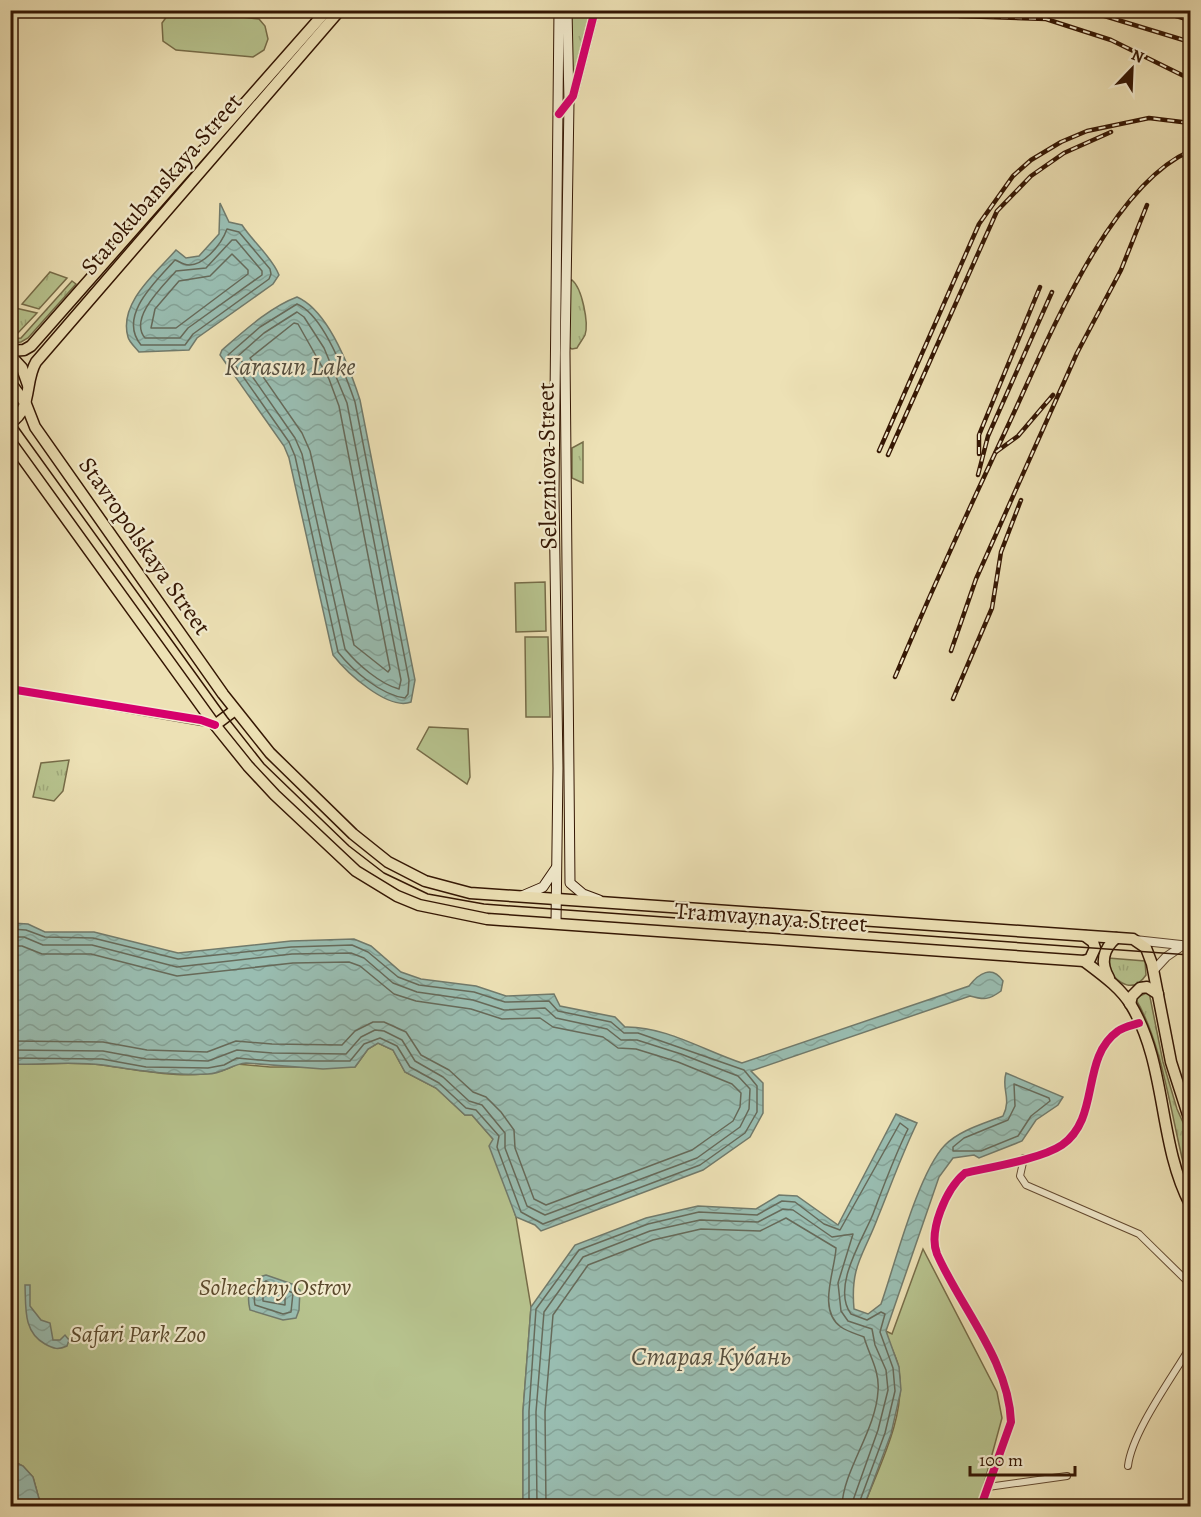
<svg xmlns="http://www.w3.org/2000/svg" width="1201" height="1517" viewBox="0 0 1201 1517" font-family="Alegreya,serif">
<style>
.grass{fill:url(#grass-tufts);stroke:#766c48;stroke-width:1.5}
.green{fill:#b7c38e;stroke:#766c48;stroke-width:1.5}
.water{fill:url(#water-waves);stroke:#717a6b;stroke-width:1.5}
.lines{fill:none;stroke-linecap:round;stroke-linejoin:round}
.shore{stroke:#666a5a;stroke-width:1.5}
.minor-casing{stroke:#624930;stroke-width:8}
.tertiary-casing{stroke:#624930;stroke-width:10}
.secondary-casing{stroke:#341603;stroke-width:11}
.primary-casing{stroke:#341603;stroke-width:13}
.minor{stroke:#f3eccf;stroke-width:6}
.tertiary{stroke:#f3eccf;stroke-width:8}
.secondary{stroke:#f3eccf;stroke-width:9}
.primary{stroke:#ede1b5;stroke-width:10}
.tram{stroke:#341603;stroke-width:1.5}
.rail-casing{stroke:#341603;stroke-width:4.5}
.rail{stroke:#f3eccf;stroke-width:2;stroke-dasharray:7;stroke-linecap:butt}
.cycleway-casing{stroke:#f3eccf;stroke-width:11}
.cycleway{stroke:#d6006c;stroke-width:8}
.labels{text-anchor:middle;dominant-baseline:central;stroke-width:4.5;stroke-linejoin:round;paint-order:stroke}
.street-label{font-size:24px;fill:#341603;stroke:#f3eccf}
.park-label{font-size:24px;font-style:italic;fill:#5b4a2d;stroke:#f3eccf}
.water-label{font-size:26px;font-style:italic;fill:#575040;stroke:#f3eccf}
</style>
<defs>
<pattern id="grass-tufts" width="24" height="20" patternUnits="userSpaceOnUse" patternTransform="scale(1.5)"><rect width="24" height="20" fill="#b7c38e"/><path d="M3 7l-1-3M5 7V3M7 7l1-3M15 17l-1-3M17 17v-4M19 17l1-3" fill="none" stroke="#9ea779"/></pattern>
<pattern id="water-waves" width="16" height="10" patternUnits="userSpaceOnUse" patternTransform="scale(1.5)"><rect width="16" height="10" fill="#99bdb1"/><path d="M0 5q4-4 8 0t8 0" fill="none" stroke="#84a297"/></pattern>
</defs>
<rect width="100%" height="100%" fill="#ede1b5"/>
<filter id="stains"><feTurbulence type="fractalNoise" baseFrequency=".00333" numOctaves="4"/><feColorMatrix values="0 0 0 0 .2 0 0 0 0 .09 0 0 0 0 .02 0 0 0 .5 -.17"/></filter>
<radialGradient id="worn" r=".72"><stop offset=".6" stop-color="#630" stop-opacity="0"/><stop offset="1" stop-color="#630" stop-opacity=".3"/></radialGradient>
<g class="grass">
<path d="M 570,11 L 590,11 L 575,71 L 571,74 Z"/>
<path d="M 50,272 L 67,278 L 39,309 L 22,304 Z"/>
<path d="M 572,280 C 582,288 589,323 585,335 C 583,339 579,344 577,348 L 572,349 L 568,347 L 568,282 Z"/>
<path d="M 72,281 L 76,284 L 28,338 L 21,342 L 11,343 L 11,339 L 21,338 Z"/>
<path d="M 11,307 L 37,313 L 17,334 L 11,332 Z"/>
<path d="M 583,442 L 583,483 L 572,478 L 572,448 Z"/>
<path d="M 69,760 L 63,791 L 54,801 L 33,797 L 41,763 Z"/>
<path d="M 1108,958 L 1145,961 L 1146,975 C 1134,993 1119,985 1109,970 Z"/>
<path d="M 1149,992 L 1163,1062 L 1177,1109 L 1190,1138 L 1190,1189 C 1173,1133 1165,1046 1135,998 Z"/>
</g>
<g class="green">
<path d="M 192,11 L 259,19 L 265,26 L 268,39 L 264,50 L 253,57 L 176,50 L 163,41 L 162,23 L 170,12 Z"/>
<path d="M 545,582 L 546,631 L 516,632 L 515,583 Z"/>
<path d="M 525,637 L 548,637 L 550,717 L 526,717 Z"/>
<path d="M 429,727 L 468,729 L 470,777 L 467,784 L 417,749 Z"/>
<path d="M 378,1043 L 393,1050 L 405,1072 L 436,1088 L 465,1115 L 472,1115 L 493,1139 L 516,1217 L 531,1307 L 523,1411 L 523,1506 L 41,1506 L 33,1477 L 23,1466 L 11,1460 L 13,1433 L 10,1429 L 11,1064 C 41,1065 72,1061 102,1065 C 138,1070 206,1085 237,1064 L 270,1067 L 355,1067 L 368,1049 Z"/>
<path d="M 923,1249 L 997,1392 L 1002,1418 L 978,1506 L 864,1506 C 880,1464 906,1416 899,1370 C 898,1357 888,1345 886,1331 L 892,1334 Z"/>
</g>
<g class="water">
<path d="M 220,203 L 229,222 L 242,225 C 253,242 272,257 279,275 L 273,284 L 197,338 L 189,350 L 139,352 C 136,348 129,342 128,337 C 118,303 157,272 176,250 L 186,258 L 199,256 L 219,234 Z"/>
<path d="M 297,297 C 329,311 350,369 360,400 L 415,680 L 411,702 C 388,711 346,672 333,655 L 289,458 L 284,446 L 220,355 L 222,350 C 244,331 270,307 297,297 Z"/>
<path d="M 11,923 L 28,924 L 45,932 L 94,932 L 178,953 L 291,941 L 354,939 L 371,946 L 401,972 L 421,979 L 476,986 L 506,996 L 554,994 L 560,1006 L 615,1017 L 625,1027 C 665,1026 705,1051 742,1063 L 969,986 C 979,973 992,965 1003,981 L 1001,991 C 989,1000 984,1000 970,996 L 751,1071 L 763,1083 L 763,1113 L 750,1137 L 703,1170 L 541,1231 L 535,1225 L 516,1217 L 489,1146 L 493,1139 L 472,1115 L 465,1115 L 436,1088 L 405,1072 L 393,1050 L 378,1043 L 368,1049 L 355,1067 L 323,1069 L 246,1063 C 232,1064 222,1074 208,1074 C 172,1076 137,1070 103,1065 C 72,1061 41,1065 11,1064 Z"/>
<path d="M 1006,1073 L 1063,1097 L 1058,1105 L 1036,1120 L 1022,1141 L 979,1158 L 974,1155 L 953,1158 L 939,1177 L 886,1331 L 899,1367 L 901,1390 L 891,1434 L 864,1506 L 523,1506 L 523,1411 L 531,1307 L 575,1245 L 646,1218 L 698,1206 L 756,1209 L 779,1195 L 797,1196 L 838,1225 L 896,1114 L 917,1123 C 902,1154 891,1185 878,1217 C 864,1255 850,1265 854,1309 L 868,1314 L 881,1304 C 895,1264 918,1173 945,1145 C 960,1130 983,1124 1003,1116 C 1012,1098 1001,1089 1006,1073 Z"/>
<path d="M 266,1275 L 292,1284 L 300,1290 L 299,1310 L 296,1318 L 283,1320 L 250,1310 C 246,1294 250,1279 266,1275 Z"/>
<path d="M 25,1285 L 30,1285 L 30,1306 L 41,1320 L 50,1323 L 53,1340 L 60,1340 L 65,1335 L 69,1340 L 67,1346 C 58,1350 54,1349 45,1344 C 23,1332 26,1308 25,1285 Z"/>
<path d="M 10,1460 L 23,1466 L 33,1477 L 41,1506 L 11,1506 Z"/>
</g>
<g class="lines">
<g class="shore">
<path d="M 227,229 L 239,232 L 270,269 L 271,274 L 269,279 L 193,334 L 185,345 L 141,345 C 117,316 156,281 175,260 C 178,261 181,263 184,264 C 202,270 222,243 227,229 Z"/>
<path d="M 232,240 L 236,240 L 262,271 L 262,275 L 188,328 L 180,338 L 145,338 C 128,318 164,285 176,271 L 206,268 Z"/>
<path d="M 232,254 L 248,270 L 248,274 L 176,328 L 151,328 L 155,309 L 179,281 L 210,276 Z"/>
<path d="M 297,304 C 324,315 346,376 355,402 L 409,680 L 408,694 L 405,698 C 381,695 353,671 338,652 L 295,456 L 289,442 L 228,355 L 260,327 Z"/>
<path d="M 297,312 L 304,317 L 324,348 L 347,403 L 401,680 L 399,689 C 380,684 357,664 345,649 L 302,454 L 295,438 L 238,356 L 264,333 Z"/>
<path d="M 294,323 L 298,324 L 329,379 L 339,406 L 390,669 L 388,672 L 354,645 L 310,451 L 302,433 L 250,358 Z"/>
<path d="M 10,929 L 26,930 L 45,937 L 93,938 L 178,959 L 291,947 L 352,945 L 368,952 L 398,977 L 419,985 L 474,992 L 505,1002 L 549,1001 L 558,1011 L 611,1022 L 624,1033 L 638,1033 L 744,1070 L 757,1086 L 757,1112 L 745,1133 L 700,1165 L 543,1224 L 521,1212 L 497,1147 L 499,1136 L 476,1110 L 466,1108 L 439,1083 L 410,1067 L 397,1046 L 380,1038 L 364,1044 L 350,1061 L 271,1061 L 237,1058 L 224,1065 L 208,1068 L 146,1067 L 102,1059 L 10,1058"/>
<path d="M 10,937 L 24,937 L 43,945 L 92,945 L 177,967 L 292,954 L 351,953 L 364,958 L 393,983 L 417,992 L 473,1000 L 504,1010 L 545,1008 L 556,1018 L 607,1029 L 621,1040 L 637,1040 L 681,1054 L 738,1076 L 750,1089 L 749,1109 L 740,1127 L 697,1158 L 545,1215 L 527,1206 L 505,1148 L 505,1133 L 482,1105 L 469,1101 L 443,1077 L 415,1061 L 402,1040 L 384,1031 L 375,1030 L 361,1037 L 346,1054 L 272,1053 L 237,1050 L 208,1061 L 146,1059 L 103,1051 L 10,1050"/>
<path d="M 10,946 L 22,946 L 42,954 L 91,954 L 177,976 L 293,963 L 349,962 L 360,966 L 394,994 L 416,1001 L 471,1009 L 502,1019 L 540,1018 L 553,1027 L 603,1037 L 618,1048 L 636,1049 L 678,1062 L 732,1084 L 741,1093 L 740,1107 L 733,1121 L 692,1150 L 546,1205 L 534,1199 L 515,1148 L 514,1130 L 501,1112 L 486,1097 L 473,1092 L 449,1070 L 421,1055 L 406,1032 L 384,1022 L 373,1022 L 355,1031 L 342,1045 L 272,1044 L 236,1041 L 207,1052 L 147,1050 L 103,1042 L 10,1041"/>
<path d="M 1014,1084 L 1049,1098 L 1050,1101 L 1031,1116 L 1018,1136 L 981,1151 L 953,1151 L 953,1147 L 964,1138 L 1008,1120 L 1015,1106 Z"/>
<path d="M 266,1281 L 293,1293 L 291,1312 L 283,1314 L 255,1305 C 253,1296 256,1284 266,1281 Z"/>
<path d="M 268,1289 L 285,1296 L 285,1305 L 263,1301 L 263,1293 Z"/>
<path d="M 529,1506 L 529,1411 L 536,1309 L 579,1250 L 648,1224 L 699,1212 L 757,1215 L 782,1201 L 795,1202 L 824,1224 L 840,1230 L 900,1123 L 908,1129 C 894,1157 884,1185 873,1214 C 863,1239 831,1287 851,1314 L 867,1320 L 881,1312 L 885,1314 L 880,1332 L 893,1368 L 895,1391 L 885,1433 L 858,1506"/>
<path d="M 537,1506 L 536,1412 L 544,1312 L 583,1257 L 650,1231 L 700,1220 L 758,1222 L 783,1209 L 793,1210 L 832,1237 L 853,1234 L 838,1283 L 841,1311 L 848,1321 L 872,1329 L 875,1345 L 886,1370 L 888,1390 L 878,1430 L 851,1506"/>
<path d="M 546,1506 L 545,1412 L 553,1315 L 588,1265 L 653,1240 L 701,1229 L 760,1231 L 786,1218 L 836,1248 C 835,1271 817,1310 841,1327 C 848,1332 857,1334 864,1337 C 869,1355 880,1371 878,1391 C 876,1430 843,1471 842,1506"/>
</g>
<defs>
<g id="minor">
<path d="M 10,591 L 14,597"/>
<path d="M 10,689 L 212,724"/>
<path d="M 1024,1158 L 1020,1176 L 1026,1185 L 1139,1234 L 1190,1284"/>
<path d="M 1128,1466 C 1132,1432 1172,1378 1190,1347"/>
<path d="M 988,1487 L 1067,1476"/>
<path d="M 981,1506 L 1011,1422 C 1009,1361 961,1308 937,1254 C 928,1231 946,1189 965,1173 C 991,1167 1041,1159 1062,1145 C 1101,1118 1080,1058 1118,1031 C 1123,1027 1133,1025 1139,1023"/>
</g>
<g id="tertiary">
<path d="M 559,114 L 573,96 L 595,10"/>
<path d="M 1135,940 L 1190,946"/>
<path d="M 1154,970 L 1166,957 L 1182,946"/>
</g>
<g id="secondary">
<path d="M 567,10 L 569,102 L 565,353 L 570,883 L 583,894 L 599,900"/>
<path d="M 522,896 L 543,887 L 556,868"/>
<path d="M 556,923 L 558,768 L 554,495 L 559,10"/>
</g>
<g id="primary">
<path d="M 10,351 L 24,350 L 31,346 L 327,10"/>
<path d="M 10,355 L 22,368 L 28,385"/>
<path d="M 10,382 L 26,404 L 35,427 L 223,694 L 270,753 L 353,834 L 388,862 L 425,881 L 470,893 L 1133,939 L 1146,948 L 1152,964 L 1171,1062 L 1190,1121"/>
<path d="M 10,423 C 33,409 24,382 36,362 L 340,10"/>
<path d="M 10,441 L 215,725 L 248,766 L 275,795 L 356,871 L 397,896 L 419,905 L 487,919 L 1084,961 L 1090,959 L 1095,948 L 1093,942 L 1085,936"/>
<path d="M 215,725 L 235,710"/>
<path d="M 1084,961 C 1101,974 1120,987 1131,1005 C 1167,1065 1158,1143 1190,1204"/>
<path d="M 1109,978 C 1100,963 1103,949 1116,938"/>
<path d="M 1130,1004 L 1132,996 L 1140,988 L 1147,987 L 1158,994"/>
</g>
</defs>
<use href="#minor" class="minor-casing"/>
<use href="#tertiary" class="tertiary-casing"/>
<use href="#secondary" class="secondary-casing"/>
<use href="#primary" class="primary-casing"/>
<use href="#minor" class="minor"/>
<use href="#tertiary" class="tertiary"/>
<use href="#secondary" class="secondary"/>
<use href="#primary" class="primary"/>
<path class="tram" d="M 10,416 L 227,717 L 264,764 L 349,846 L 384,873 L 428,894 L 484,904 L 1190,955"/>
<defs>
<g id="rail">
<path d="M 1085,10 L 1190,42"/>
<path d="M 1155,10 L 1190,20"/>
<path d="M 959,16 L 1046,19 L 1111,40 L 1190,79"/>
<path d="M 879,451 L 979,224 L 1013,176 L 1031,160 L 1061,142 L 1087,131 L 1149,118 L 1190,123"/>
<path d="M 996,452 L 1018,436 L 1053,395"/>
<path d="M 979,454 L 979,435 L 1040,287"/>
<path d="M 888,455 L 997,211 L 1031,176 L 1064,153 L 1111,132"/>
<path d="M 978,475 L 988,436 L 1052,292"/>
<path d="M 951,651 L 976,579 L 1077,353 L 1121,270 L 1147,205"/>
<path d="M 895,677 C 930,594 967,513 1005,432 C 1043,352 1106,188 1190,151"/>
<path d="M 953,699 L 992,608 L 1001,552 L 1021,500"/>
</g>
</defs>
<use href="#rail" class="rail-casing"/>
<use href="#rail" class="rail"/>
<defs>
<g id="cycleway">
<path d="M 559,114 L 573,96 L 595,10"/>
<path d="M 10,689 L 201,720 L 215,725"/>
<path d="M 981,1506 L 1011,1422 C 1009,1361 961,1308 937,1254 C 928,1231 946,1189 965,1173 C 991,1167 1041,1159 1062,1145 C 1101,1118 1080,1058 1118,1031 C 1123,1027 1133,1025 1139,1023"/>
</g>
</defs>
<use href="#cycleway" class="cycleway-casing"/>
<use href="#cycleway" class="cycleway"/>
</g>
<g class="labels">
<g class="street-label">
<text transform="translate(161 184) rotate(-49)">Starokubanskaya Street</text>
<text transform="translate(547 466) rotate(-91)">Selezniova Street</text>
<text transform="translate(145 546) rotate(55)">Stavropolskaya Street</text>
<text transform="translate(771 917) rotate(4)">Tramvaynaya Street</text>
</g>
<g class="park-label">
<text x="275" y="1287">Solnechny Ostrov</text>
<text x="138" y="1334">Safari Park Zoo</text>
</g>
<g class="water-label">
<text x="290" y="366">Karasun Lake</text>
<text x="711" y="1356">Старая Кубань</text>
</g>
</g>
<rect width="1201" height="1517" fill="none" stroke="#ede1b5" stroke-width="36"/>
<rect x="12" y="12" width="1177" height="1493" fill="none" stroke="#341603" stroke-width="3"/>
<rect x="18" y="18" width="1165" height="1481" fill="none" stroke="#341603" stroke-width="1.5"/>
<g transform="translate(1132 69) rotate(23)" stroke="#f3eccf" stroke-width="4.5" paint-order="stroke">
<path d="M0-4.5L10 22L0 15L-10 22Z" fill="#341603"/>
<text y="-9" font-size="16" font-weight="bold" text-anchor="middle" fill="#341603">N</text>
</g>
<path d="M970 1466v9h105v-9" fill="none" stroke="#341603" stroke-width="3"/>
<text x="979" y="1466" font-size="18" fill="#341603" stroke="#f3eccf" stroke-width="4.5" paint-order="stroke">100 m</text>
<rect width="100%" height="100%" filter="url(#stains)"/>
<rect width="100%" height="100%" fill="url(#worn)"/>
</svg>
